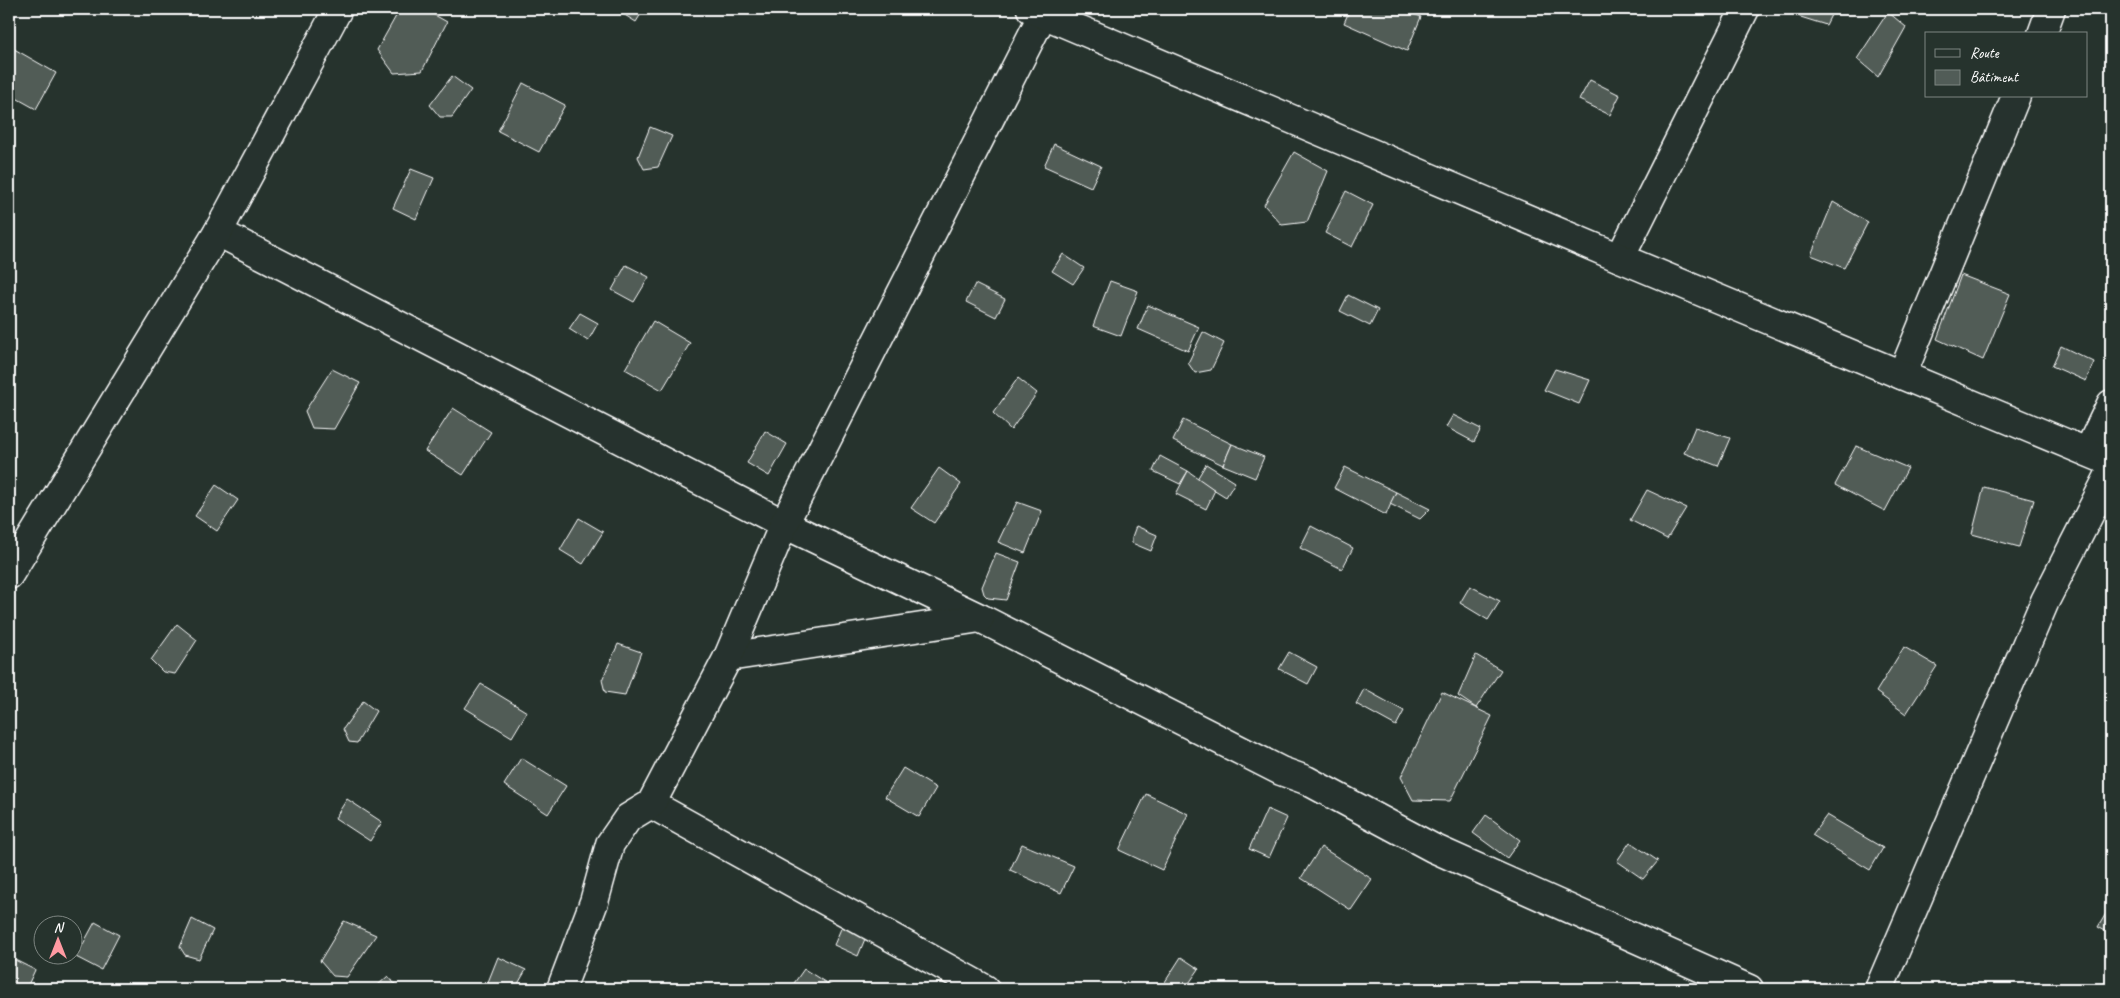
<svg xmlns="http://www.w3.org/2000/svg" width="2120" height="998" viewBox="0 0 2120 998" font-family="Caveat,sans-serif">
<style>
.building{fill:#515c57;stroke:#fff}
.lines{fill:none;stroke-linecap:round;stroke-linejoin:round}
.street-casing{stroke:#fff;stroke-width:31}
.secondary-casing{stroke:#fff;stroke-width:31}
.street{stroke:#26332d;stroke-width:28}
.secondary{stroke:#26332d;stroke-width:28}
</style>
<rect width="100%" height="100%" fill="#26332d"/>
<filter id="ink" filterUnits="userSpaceOnUse"><feTurbulence type="fractalNoise" baseFrequency=".02" numOctaves="2"/><feDisplacementMap in="SourceGraphic" scale="10" xChannelSelector="R" yChannelSelector="G"/><feConvolveMatrix kernelMatrix="1 2 1 2 8 2 1 2 1" color-interpolation-filters="sRGB"/></filter>
<g filter="url(#ink)">
<g class="building">
<path d="M 400,9 L 424,9 L 447,22 L 422,71 L 394,73 L 377,50 Z"/>
<path d="M 615,9 L 644,9 L 636,22 Z"/>
<path d="M 1350,9 L 1402,9 L 1421,17 L 1407,51 L 1344,23 Z"/>
<path d="M 1793,9 L 1834,9 L 1826,25 L 1791,14 Z"/>
<path d="M 1888,12 L 1906,27 L 1878,77 L 1857,59 Z"/>
<path d="M 9,46 L 56,73 L 36,109 L 9,94 Z"/>
<path d="M 452,76 L 471,90 L 452,117 L 440,117 L 430,105 Z"/>
<path d="M 1590,80 L 1620,95 L 1610,115 L 1579,100 Z"/>
<path d="M 523,83 L 565,105 L 539,152 L 498,131 Z"/>
<path d="M 650,127 L 672,136 L 658,167 L 644,169 L 638,157 Z"/>
<path d="M 1054,144 L 1101,166 L 1091,187 L 1044,166 Z"/>
<path d="M 1294,152 L 1328,171 L 1307,222 L 1282,225 L 1264,205 Z"/>
<path d="M 411,169 L 434,178 L 416,219 L 393,208 Z"/>
<path d="M 1346,191 L 1373,205 L 1352,247 L 1325,233 Z"/>
<path d="M 1833,202 L 1868,222 L 1844,268 L 1811,255 Z"/>
<path d="M 1063,254 L 1084,268 L 1073,284 L 1052,271 Z"/>
<path d="M 626,265 L 649,277 L 634,302 L 612,290 Z"/>
<path d="M 1961,275 L 2010,294 L 1983,360 L 1937,339 Z"/>
<path d="M 1110,281 L 1138,291 L 1121,336 L 1093,326 Z"/>
<path d="M 975,284 L 1005,299 L 996,317 L 966,302 Z"/>
<path d="M 1348,295 L 1378,310 L 1370,326 L 1340,311 Z"/>
<path d="M 1148,305 L 1199,327 L 1188,351 L 1138,329 Z"/>
<path d="M 580,313 L 598,323 L 588,341 L 569,329 Z"/>
<path d="M 653,321 L 690,343 L 662,390 L 625,369 Z"/>
<path d="M 1203,332 L 1224,343 L 1211,370 L 1195,373 L 1188,363 Z"/>
<path d="M 2061,346 L 2094,362 L 2086,381 L 2052,366 Z"/>
<path d="M 332,369 L 360,383 L 334,429 L 312,428 L 305,411 Z"/>
<path d="M 1555,369 L 1590,380 L 1579,404 L 1544,390 Z"/>
<path d="M 1018,378 L 1037,393 L 1011,430 L 993,413 Z"/>
<path d="M 453,408 L 491,432 L 463,475 L 425,451 Z"/>
<path d="M 1453,415 L 1481,429 L 1474,442 L 1446,427 Z"/>
<path d="M 1183,420 L 1232,444 L 1223,465 L 1173,441 Z"/>
<path d="M 1695,427 L 1730,438 L 1718,466 L 1684,453 Z"/>
<path d="M 765,431 L 787,444 L 769,476 L 747,463 Z"/>
<path d="M 1232,444 L 1264,457 L 1255,478 L 1223,465 Z"/>
<path d="M 1856,446 L 1908,468 L 1885,511 L 1835,485 Z"/>
<path d="M 1160,456 L 1188,471 L 1180,484 L 1153,471 Z"/>
<path d="M 1206,464 L 1235,482 L 1226,497 L 1197,479 Z"/>
<path d="M 1345,467 L 1396,492 L 1386,515 L 1334,488 Z"/>
<path d="M 939,468 L 961,484 L 934,523 L 911,508 Z"/>
<path d="M 1188,471 L 1215,490 L 1206,509 L 1176,494 Z"/>
<path d="M 216,485 L 238,500 L 217,531 L 195,516 Z"/>
<path d="M 1984,487 L 2034,500 L 2019,547 L 1972,534 Z"/>
<path d="M 1647,490 L 1686,508 L 1667,539 L 1630,520 Z"/>
<path d="M 1396,492 L 1430,509 L 1420,519 L 1390,504 Z"/>
<path d="M 1017,502 L 1042,511 L 1025,553 L 998,542 Z"/>
<path d="M 579,518 L 603,532 L 583,564 L 560,550 Z"/>
<path d="M 1136,526 L 1157,535 L 1151,551 L 1132,543 L 1132,537 Z"/>
<path d="M 1311,526 L 1353,548 L 1342,569 L 1300,548 Z"/>
<path d="M 996,553 L 1020,562 L 1006,600 L 988,598 L 984,594 L 982,587 Z"/>
<path d="M 1470,586 L 1500,601 L 1488,620 L 1460,603 Z"/>
<path d="M 177,624 L 197,640 L 175,674 L 163,672 L 151,660 Z"/>
<path d="M 618,644 L 641,652 L 625,695 L 605,692 L 602,680 Z"/>
<path d="M 1904,647 L 1937,666 L 1906,714 L 1876,692 Z"/>
<path d="M 1289,652 L 1317,667 L 1308,684 L 1279,669 Z"/>
<path d="M 1476,655 L 1501,670 L 1476,708 L 1458,696 Z"/>
<path d="M 481,684 L 527,712 L 512,737 L 465,708 Z"/>
<path d="M 1364,689 L 1404,711 L 1396,726 L 1356,704 Z"/>
<path d="M 1442,692 L 1492,716 L 1450,801 L 1413,800 L 1401,777 Z"/>
<path d="M 363,701 L 376,711 L 357,743 L 349,742 L 343,729 Z"/>
<path d="M 521,758 L 566,786 L 548,814 L 504,785 Z"/>
<path d="M 903,768 L 936,788 L 919,817 L 885,797 Z"/>
<path d="M 1146,794 L 1188,814 L 1162,870 L 1119,850 Z"/>
<path d="M 347,799 L 382,822 L 370,841 L 335,818 Z"/>
<path d="M 1267,809 L 1287,818 L 1269,858 L 1249,849 Z"/>
<path d="M 1486,815 L 1520,840 L 1507,858 L 1473,833 Z"/>
<path d="M 1827,815 L 1883,848 L 1870,870 L 1812,835 Z"/>
<path d="M 1630,842 L 1658,861 L 1643,879 L 1617,861 Z"/>
<path d="M 1022,844 L 1074,866 L 1061,893 L 1010,870 Z"/>
<path d="M 1321,847 L 1372,879 L 1351,910 L 1301,878 Z"/>
<path d="M 2111,905 L 2111,934 L 2098,927 Z"/>
<path d="M 192,919 L 213,930 L 199,959 L 185,955 L 180,947 Z"/>
<path d="M 344,921 L 376,935 L 347,977 L 333,976 L 320,961 Z"/>
<path d="M 95,922 L 119,935 L 101,970 L 76,957 Z"/>
<path d="M 843,924 L 867,934 L 858,956 L 834,945 Z"/>
<path d="M 9,957 L 35,970 L 26,989 L 9,989 Z"/>
<path d="M 498,957 L 526,970 L 515,989 L 490,989 L 488,982 Z"/>
<path d="M 1181,957 L 1199,969 L 1185,989 L 1170,989 L 1163,985 Z"/>
<path d="M 804,969 L 836,989 L 796,989 L 792,986 Z"/>
<path d="M 388,976 L 399,989 L 381,989 L 378,985 Z"/>
</g>
<g class="lines">
<defs>
<g id="street">
<path d="M 2042,34 L 2051,9"/>
<path d="M 218,232 L 784,524 L 980,618 L 1281,771 L 1306,780 L 1433,848 L 1749,989"/>
<path d="M 1620,258 L 1745,9"/>
<path d="M 1902,375 L 2016,96"/>
<path d="M 2088,452 L 2111,404"/>
<path d="M 9,575 L 218,232 L 338,9"/>
<path d="M 728,657 L 980,618"/>
<path d="M 651,804 L 985,989"/>
<path d="M 561,989 L 594,902 L 610,844 L 628,818 L 651,804 L 728,657 L 784,524 L 1043,14"/>
<path d="M 1879,989 L 2045,601 L 2111,472"/>
</g>
<path id="secondary" d="M 1031,9 L 1620,258 L 2111,462"/>
</defs>
<use href="#street" class="street-casing"/>
<use href="#secondary" class="secondary-casing"/>
<use href="#street" class="street"/>
<use href="#secondary" class="secondary"/>
</g>
</g>
<rect width="2120" height="998" fill="none" stroke="#26332d" stroke-width="30"/>
<rect x="15" y="15" width="2090" height="968" fill="none" stroke="#fff" stroke-width="2" filter="url(#ink)"/>
<rect x="1925" y="32" width="162" height="65" fill="#26332d" stroke="#7d8581"/>
<rect x="1935" y="49" width="25" height="8" fill="#26332d" stroke="#7d8581"/>
<text x="1970" y="58" font-size="15" fill="#ffffff">Route</text>
<rect x="1935" y="70" width="25" height="15" fill="#515c57" stroke="#7d8581"/>
<text x="1970" y="82" font-size="15" fill="#ffffff">Bâtiment</text>
<g transform="translate(58 940)"><circle r="24" fill="#26332d" stroke="#7d8581"/>
<path d="M0-4L9 19L0 12L-9 19Z" fill="#ff9aa2"/>
<text y="-8" font-size="14" font-weight="bold" text-anchor="middle" fill="#ffffff">N</text>
</g>
</svg>
